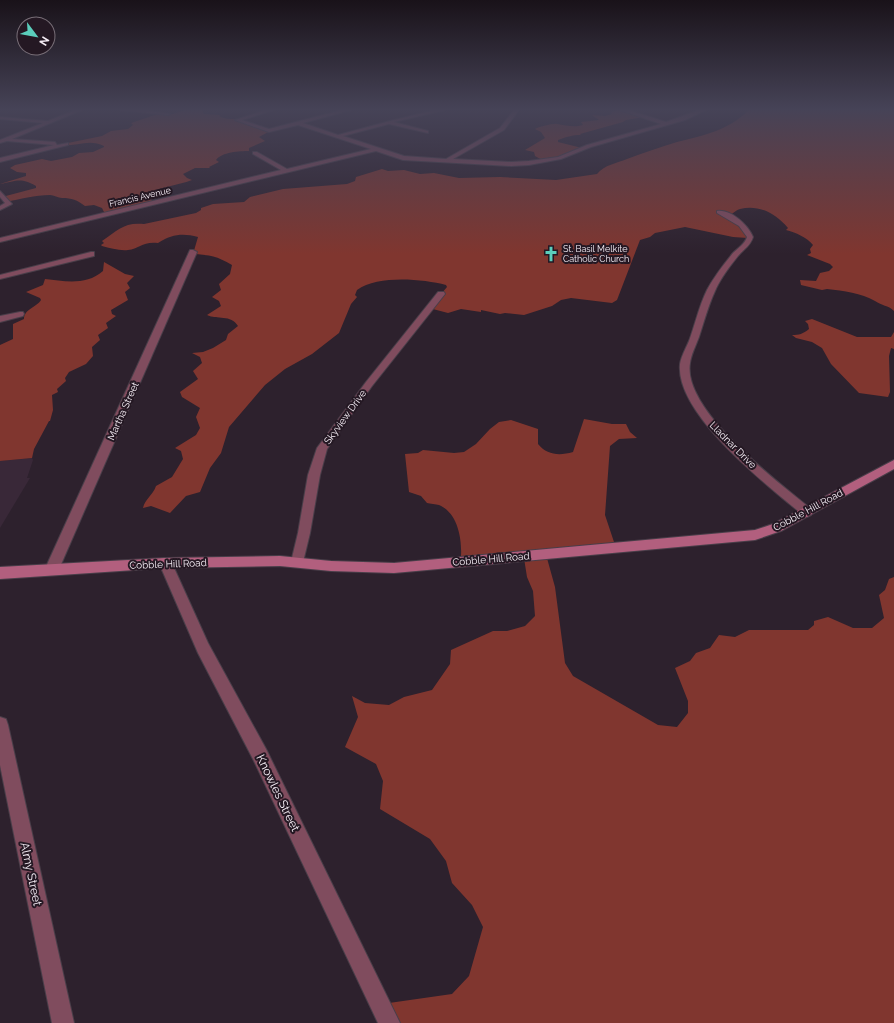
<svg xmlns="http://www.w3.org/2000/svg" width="894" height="1023" viewBox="0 0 894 1023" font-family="Raleway,sans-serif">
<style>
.built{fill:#392838}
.forest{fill:#80362f}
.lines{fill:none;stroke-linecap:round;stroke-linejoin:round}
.street-casing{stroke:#493e49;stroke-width:2}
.secondary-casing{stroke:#493e49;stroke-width:2}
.street{fill:#804c5e;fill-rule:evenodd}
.secondary{fill:#b25f7e;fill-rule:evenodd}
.labels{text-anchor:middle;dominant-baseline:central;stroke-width:4;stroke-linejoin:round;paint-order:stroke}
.far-street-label{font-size:9px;fill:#f6eef6;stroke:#241823}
.far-poi-label{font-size:9px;fill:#f6eef6;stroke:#241823;text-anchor:start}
.street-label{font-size:10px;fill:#f6eef6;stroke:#241823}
.near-street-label{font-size:12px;fill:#f6eef6;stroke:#241823}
</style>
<rect width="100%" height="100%" fill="#2d212d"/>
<path class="built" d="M 32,458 L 33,460 L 27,478 L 30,478 L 0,528 L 0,461 Z"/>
<g class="forest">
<path d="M 185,110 L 202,110 L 204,114 L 220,115 L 219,116 C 225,119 229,119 235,119 C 247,121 257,130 270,131 L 259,137 L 265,141 L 249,148 L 249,151 C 239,151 222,152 216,160 L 219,162 L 209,167 L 210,168 L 195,168 L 183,174 L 187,178 L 192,180 C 177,186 160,186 146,195 L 147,197 L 154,202 L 105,214 L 102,208 L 94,205 L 85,206 C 77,200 72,198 62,198 C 58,198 54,195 50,195 C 35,195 20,199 6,202 L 2,197 L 36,188 L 36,186 C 21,177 16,181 0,184 L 26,176 L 26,173 L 17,172 L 10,168 L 15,165 L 42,159 L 51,161 L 72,157 L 79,153 L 93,152 L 104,147 L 104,146 C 88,138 74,148 58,145 L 102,136 L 111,131 L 128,129 L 133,125 L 131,123 L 158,114 L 173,114 Z"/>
<path d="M 619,110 L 643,117 L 626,120 L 623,122 L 580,134 L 581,135 C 572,135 566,137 558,140 L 558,142 L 582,148 L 562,156 L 544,161 L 535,156 L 534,152 L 525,150 L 545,138 L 541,132 L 535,129 C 538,127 554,123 557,124 C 566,125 573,128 583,125 L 581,122 L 599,120 L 592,115 L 605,116 L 612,114 L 611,112 Z"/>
<path d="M 749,110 L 894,110 L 894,311 C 888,305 882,306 875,301 C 861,293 844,291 827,289 L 822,290 L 801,285 L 800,280 L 816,281 L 820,273 L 829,271 L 833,267 L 830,264 L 807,255 L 811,253 L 810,249 L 813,245 C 808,238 795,232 786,230 L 788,228 C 776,214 759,204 740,209 C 736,210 732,214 729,216 L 738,221 L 748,238 L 733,237 L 685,227 L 655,233 L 650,237 L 640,240 L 617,300 L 612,303 L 571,298 L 561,300 L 552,306 L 524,315 L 505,313 L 500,314 L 481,310 L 481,312 L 461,309 L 448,313 L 429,308 L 447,287 L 446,285 C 422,279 378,275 357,290 L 355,295 L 357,297 L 351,304 L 339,333 L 312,354 L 285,369 L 265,385 L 229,427 L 221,453 L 210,468 L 200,492 L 186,496 L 170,513 L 151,506 L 143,508 C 145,499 153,495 156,486 L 172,477 L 183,459 L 181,451 L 175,448 L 196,435 L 200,428 L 196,417 L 200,408 L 182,397 L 180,392 L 198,379 L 193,371 L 202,363 L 200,357 L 192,353 L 203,352 L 213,348 L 226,340 L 228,334 L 238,326 C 231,314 217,320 207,315 L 221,306 L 219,301 L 212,297 L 221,290 L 219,284 L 230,274 L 232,265 C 217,256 210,255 193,254 L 198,237 C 183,233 172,234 158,243 C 143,241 139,249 128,250 C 120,251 110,248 102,246 L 101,245 L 104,243 L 102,241 C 118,230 124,222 144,224 L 196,213 L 201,210 L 201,208 L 213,204 L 244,202 L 250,197 L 283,189 L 347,184 L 355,181 L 356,177 L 382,169 L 388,171 L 404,170 L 420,174 L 434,173 L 459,178 L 500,177 L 556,180 L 597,174 C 604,165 617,163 627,159 C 643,153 660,147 677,142 C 705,135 727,131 749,110 Z"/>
<path d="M 104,262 L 125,274 L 134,276 L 127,283 L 130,288 L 125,292 L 128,300 L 111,310 L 112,314 L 116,316 L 106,323 L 108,328 L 98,335 L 100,340 L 92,347 L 93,356 L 86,364 L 69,372 L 65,378 L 66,381 L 57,389 L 58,392 L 52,395 L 53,410 L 50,421 L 49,421 L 34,449 L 32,458 L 0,461 L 0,345 L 13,339 L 13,324 L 24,319 C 24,309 37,307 41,300 L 40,298 L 26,292 L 43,285 L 45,279 C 64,281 86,286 103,271 Z"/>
<path d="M 812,319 L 857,337 L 891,337 L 894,332 L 894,349 L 891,348 L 889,356 L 890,392 L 888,397 L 859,393 L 831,364 L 822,348 L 812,342 L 796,338 L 792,335 C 799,335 803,334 809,329 L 808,324 L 805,321 Z"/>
<path d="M 584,419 L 612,424 L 626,424 L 630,432 L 637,438 L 619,439 L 610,446 L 605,515 L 614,542 L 612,545 L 545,551 L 555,587 L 565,663 L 573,676 L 658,725 L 677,727 L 688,713 L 688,701 L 675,668 L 690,661 L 696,653 L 710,648 L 719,635 L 735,637 L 749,630 L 808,630 L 814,625 L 814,621 L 828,617 L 853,628 L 872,628 L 884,618 L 879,595 L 885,590 L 889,579 L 894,577 L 894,1023 L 383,1023 L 389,1003 L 452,994 L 469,976 L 483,927 L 472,905 L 452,883 L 446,861 L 430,839 L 380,809 L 383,781 L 376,764 L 345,747 L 358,717 L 352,696 L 365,703 L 389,705 L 404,697 L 432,690 L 450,664 L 451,650 L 493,631 L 507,631 L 525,626 L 535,616 L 533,591 L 527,577 L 523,552 L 461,556 C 462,539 458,513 439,505 C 436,504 430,504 427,503 L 421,496 L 409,492 L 405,454 L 418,453 L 423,450 L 454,453 L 464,452 L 476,444 L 490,429 L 499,422 L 511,420 L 538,429 L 538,444 C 547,455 559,456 573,452 Z"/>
</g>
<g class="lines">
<defs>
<g id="street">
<path d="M 75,110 L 82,110 L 12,139 L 55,142 L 57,145 L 68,143 L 68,145 L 0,162 L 0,158 L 54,145 L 7,141 L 0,143 L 0,140 L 43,123 L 0,119 L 0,117 L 48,121 Z"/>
<path d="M 120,110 L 143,110 L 170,114 L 168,115 Z"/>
<path d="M 265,110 L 274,110 L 242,120 L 269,129 L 342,110 L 351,110 L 303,123 L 338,135 L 390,121 L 435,110 L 445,110 L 394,122 L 428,131 L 428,133 L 389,124 L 343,136 L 404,156 L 446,159 L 500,128 L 514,110 L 519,110 L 504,130 L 453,159 L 511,162 L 529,161 L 558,157 L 587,145 L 661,124 L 620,110 L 628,110 L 666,122 L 699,110 L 706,110 L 685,120 L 591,147 L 561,159 L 529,165 L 511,166 L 403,160 L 376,151 L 0,242 L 0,238 L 281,170 L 253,154 L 253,152 L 257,152 L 287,169 L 371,149 L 298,125 L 269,132 L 235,120 Z"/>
<path d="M 0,191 L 12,204 L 0,210 L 0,206 L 5,203 L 0,197 Z"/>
<path d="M 717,211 C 731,209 748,225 753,237 C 751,245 744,249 738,256 C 730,266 720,279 715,291 C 708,306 704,322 699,337 C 696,345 691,355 690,363 C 682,410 778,482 811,509 L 813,512 L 811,515 L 807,517 L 803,515 C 768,486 675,414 680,364 C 681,357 686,348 689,341 C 695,325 699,306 707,290 C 714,277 724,264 733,253 C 738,248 745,244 747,237 L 739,226 L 717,213 Z"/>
<path d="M 190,250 L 193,250 L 197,252 L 59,569 L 57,573 L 52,574 L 47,573 L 45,569 Z"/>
<path d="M 91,252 L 94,252 L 94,256 L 0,279 L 0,275 Z"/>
<path d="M 438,292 L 444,292 L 445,294 L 372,386 L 327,449 L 320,475 L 310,533 L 303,562 L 302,566 L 297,567 L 292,566 L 291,562 L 298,533 L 308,475 L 317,448 L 366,382 Z"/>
<path d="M 20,312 L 23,312 L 24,314 L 23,316 L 0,322 L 0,316 Z"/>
<path d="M 165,558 L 170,559 L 208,643 L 266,749 L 400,1023 L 378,1023 L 254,761 L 198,653 L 159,563 L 160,559 Z"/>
<path d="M 0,717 L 6,719 L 8,725 L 74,1023 L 52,1023 L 0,765 Z"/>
</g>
<path id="secondary" d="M 894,460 L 894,469 L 781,531 L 755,540 L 394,573 L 331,571 L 280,566 L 165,568 L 0,579 L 0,567 L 165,558 L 280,556 L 331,561 L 394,563 L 755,530 L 773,524 Z"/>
</defs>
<use href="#street" class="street-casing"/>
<use href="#secondary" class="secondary-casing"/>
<use href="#street" class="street"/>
<use href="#secondary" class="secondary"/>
</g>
<linearGradient id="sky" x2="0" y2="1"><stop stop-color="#191219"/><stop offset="0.43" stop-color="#464357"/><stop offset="1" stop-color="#464357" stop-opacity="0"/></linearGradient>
<rect width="894" height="254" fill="url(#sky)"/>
<defs>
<symbol id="church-bare" viewBox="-9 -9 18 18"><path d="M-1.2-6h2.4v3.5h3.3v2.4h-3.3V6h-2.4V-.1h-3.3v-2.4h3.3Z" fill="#5bcebc" stroke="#241823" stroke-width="2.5" paint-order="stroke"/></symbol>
</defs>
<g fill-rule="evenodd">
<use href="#church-bare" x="540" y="243" width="22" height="22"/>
</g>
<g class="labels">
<g class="far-street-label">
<text transform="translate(140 197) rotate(-13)">Francis Avenue</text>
</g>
<g class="far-poi-label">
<text x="563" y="249">St. Basil Melkite<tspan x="563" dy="10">Catholic Church</tspan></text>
</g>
<g class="street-label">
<text transform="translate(123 411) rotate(-66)">Martha Street</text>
<text transform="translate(345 417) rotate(-54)">Skyview Drive</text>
<text transform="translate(733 445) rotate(45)">Lladnar Drive</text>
<text transform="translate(808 510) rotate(-28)">Cobble Hill Road</text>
<text transform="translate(491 559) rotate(-5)">Cobble Hill Road</text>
<text transform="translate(168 564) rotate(-2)">Cobble Hill Road</text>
</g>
<g class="near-street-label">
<text transform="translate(278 793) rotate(64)">Knowles Street</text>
<text transform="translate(31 874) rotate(78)">Almy Street</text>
</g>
</g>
<g transform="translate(36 36) rotate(122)"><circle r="19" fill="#241823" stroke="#786e77"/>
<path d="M0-3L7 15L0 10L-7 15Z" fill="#5bcebc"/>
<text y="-6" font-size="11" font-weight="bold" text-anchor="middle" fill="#f6eef6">N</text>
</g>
</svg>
